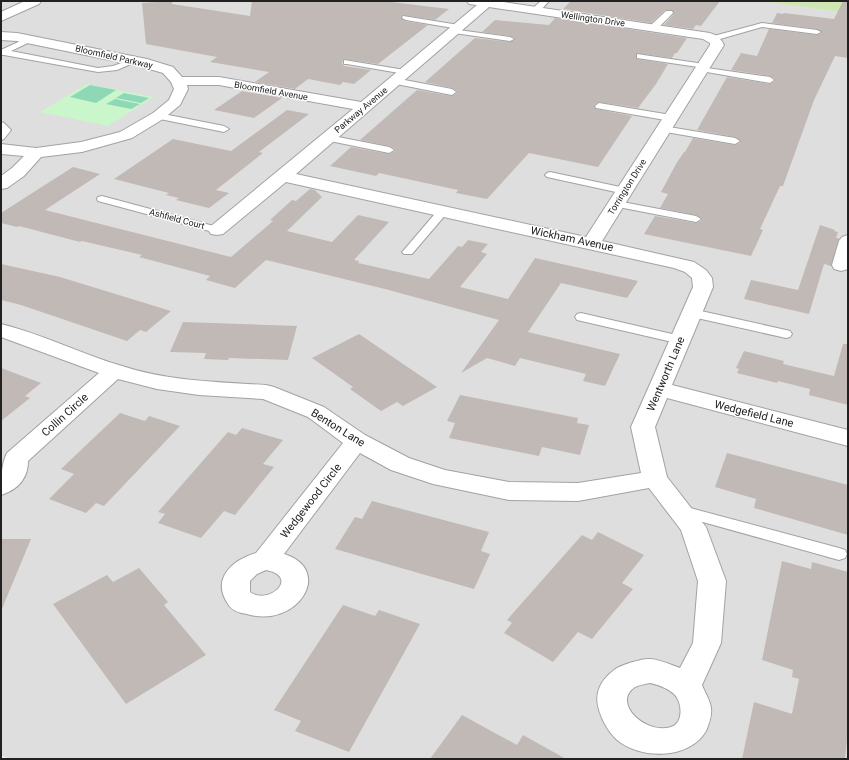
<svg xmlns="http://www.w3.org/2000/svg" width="849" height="760" viewBox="0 0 849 760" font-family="Roboto,sans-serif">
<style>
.residential{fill:#dfdede}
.grass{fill:#cfe6b3}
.park{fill:#caf6cb}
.pitch{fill:#8ed8b7}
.building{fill:#c1b9b5}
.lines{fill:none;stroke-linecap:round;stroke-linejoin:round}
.lane-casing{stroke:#a2a2a2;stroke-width:2}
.street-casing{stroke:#a2a2a2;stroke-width:2}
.lane{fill:#fff;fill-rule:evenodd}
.street{fill:#fff;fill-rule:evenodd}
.labels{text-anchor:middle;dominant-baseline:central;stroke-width:3;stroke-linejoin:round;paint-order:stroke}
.far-street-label{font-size:9px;fill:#212121;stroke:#fff}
.street-label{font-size:11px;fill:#212121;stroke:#fff}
</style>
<rect width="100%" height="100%" fill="#f1ede9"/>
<path class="residential" d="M 1,1 L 761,1 L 848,13 L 848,759 L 10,759 L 1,755 Z"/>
<path class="grass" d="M 761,1 L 848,1 L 848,13 Z"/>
<path class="park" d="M 87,84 L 153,97 L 108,126 L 40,112 Z"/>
<g class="pitch">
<path d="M 90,85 L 116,90 L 96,103 L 70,97 Z"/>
<path d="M 124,93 L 149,98 L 141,103 L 116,98 Z"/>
<path d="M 115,99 L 140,104 L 131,109 L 106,104 Z"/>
</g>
<g class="building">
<path d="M 172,1 L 172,4 L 250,16 L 252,1 L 383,1 L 449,9 L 435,20 L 402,15 L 401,18 L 405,21 L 428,25 L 378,64 L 343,59 L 342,64 L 344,66 L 371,70 L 354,84 L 343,82 L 340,85 L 308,79 L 295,89 L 255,82 L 269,72 L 210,62 L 217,57 L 146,44 L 142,3 Z"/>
<path d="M 571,1 L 720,1 L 701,26 L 696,25 L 693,29 L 664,25 L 674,14 L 672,10 L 665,10 L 651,23 L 563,9 Z"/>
<path d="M 843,1 L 848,1 L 848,58 L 835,56 L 814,100 L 783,186 L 780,186 L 760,229 L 763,230 L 751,256 L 644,234 L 655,216 L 696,223 L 702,220 L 696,215 L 660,208 L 668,194 L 661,192 L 676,164 L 684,152 L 685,152 L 693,138 L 735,145 L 741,142 L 735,137 L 697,130 L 727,77 L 770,84 L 775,81 L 775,79 L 770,76 L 731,70 L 741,53 L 757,56 L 769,29 L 817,35 L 822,33 L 817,29 L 772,23 L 777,13 L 783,14 L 784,13 L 834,19 Z"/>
<path d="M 555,18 L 687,38 L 677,53 L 675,53 L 672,58 L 636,53 L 637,59 L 668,64 L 656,84 L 638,108 L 599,102 L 594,105 L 596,109 L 632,116 L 598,167 L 529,153 L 487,199 L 456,193 L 458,190 L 379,173 L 376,176 L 330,166 L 351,147 L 389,154 L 395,151 L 395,149 L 389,146 L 360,140 L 417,90 L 452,96 L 457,93 L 457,91 L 452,88 L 425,82 L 475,38 L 510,42 L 515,40 L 515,38 L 510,36 L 482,32 L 495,20 L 549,25 Z"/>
<path d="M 242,91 L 282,98 L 254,118 L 214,110 Z"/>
<path d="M 287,110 L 309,114 L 259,152 L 263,153 L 216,190 L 229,193 L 209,208 L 176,200 L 179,198 L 166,195 L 169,193 L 114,179 L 173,139 L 231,151 Z"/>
<path d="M 73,167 L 100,174 L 45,210 L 231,257 L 273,221 L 270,220 L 292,200 L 296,201 L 310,189 L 315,190 L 322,197 L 287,231 L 332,242 L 358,215 L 389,222 L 354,260 L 359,261 L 358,263 L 429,279 L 458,246 L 462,247 L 468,240 L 488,244 L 481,252 L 487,254 L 460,287 L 508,299 L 535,258 L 638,281 L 627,298 L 561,283 L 528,332 L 620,354 L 605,386 L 583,381 L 586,374 L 520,358 L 515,366 L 487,358 L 461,373 L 499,320 L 385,289 L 266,260 L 235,288 L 206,280 L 210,276 L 139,257 L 142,255 L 82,241 L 80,242 L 19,226 L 17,227 L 1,223 L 1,213 Z"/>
<path d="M 820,225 L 835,230 L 834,231 L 838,232 L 836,238 L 839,238 L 831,266 L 824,264 L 809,314 L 744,299 L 751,280 L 798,290 Z"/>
<path d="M 1,264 L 60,277 L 171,311 L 146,332 L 140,330 L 127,341 L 21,305 L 1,300 Z"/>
<path d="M 183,322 L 297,326 L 288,360 L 229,358 L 228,360 L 204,359 L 206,353 L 170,352 Z"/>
<path d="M 359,334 L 437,387 L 403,406 L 397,402 L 381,411 L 350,389 L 353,387 L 312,358 Z"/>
<path d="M 843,344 L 848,344 L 848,405 L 809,395 L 810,389 L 778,381 L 777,383 L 737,373 L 739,369 L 736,368 L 744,351 L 784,361 L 783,364 L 834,376 Z"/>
<path d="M 1,368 L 41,383 L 25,396 L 30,398 L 1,421 Z"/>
<path d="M 460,395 L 578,418 L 577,423 L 589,425 L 580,455 L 542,447 L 539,456 L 449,438 L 455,423 L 447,421 Z"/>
<path d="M 120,413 L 145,421 L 149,416 L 180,426 L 104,506 L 96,503 L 86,513 L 49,499 L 74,474 L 61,469 Z"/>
<path d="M 242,428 L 283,440 L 263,464 L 274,467 L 235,515 L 224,511 L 201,538 L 158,523 L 165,514 L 158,512 L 228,432 L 236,435 Z"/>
<path d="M 727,453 L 848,485 L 848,535 L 754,508 L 756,499 L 715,487 Z"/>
<path d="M 372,501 L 489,532 L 481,551 L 490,554 L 474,589 L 335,549 L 355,517 L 362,519 Z"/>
<path d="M 598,532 L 644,555 L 622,583 L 633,589 L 592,639 L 578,632 L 553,662 L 504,633 L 512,623 L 507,620 L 582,535 L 592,540 Z"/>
<path d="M 1,539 L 31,539 L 1,611 Z"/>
<path d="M 782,561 L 811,569 L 812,562 L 848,572 L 848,732 L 845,759 L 742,759 L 754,702 L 792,714 L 799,679 L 792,677 L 793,670 L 762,660 Z"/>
<path d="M 139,568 L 168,602 L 164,605 L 206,655 L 126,704 L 53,604 L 107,575 L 113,582 Z"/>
<path d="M 343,605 L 375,616 L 379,610 L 420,624 L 349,752 L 295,731 L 301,721 L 274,710 Z"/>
<path d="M 462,715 L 517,745 L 523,735 L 566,759 L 430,759 Z"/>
</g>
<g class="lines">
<defs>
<g id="lane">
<path d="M 541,1 L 549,1 L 539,12 L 533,12 L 533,8 Z"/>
<path d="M 666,11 L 672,11 L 673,13 L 656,30 L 650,30 L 650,26 Z"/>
<path d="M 403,16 L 459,25 L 463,27 L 459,29 L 406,20 L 402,18 Z"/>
<path d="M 762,23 L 817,30 L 821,32 L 817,34 L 762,27 L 713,41 L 709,39 L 710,37 Z"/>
<path d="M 451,29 L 510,37 L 514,39 L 510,41 L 454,33 L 451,33 Z"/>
<path d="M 29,37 L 33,39 L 32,41 L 11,51 L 98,68 L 113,66 L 136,58 L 140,60 L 117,70 L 98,72 L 4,55 L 1,55 L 1,50 Z"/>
<path d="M 637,54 L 704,64 L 707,64 L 707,68 L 770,77 L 774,80 L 770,83 L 701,71 L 698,71 L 698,67 L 637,58 Z"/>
<path d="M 344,60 L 405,70 L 409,72 L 405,74 L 347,64 L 344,64 Z"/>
<path d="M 394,78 L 452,89 L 456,92 L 452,95 L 391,83 L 390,81 L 391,79 Z"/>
<path d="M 599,103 L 671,115 L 675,118 L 671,121 L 596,108 L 595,106 Z"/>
<path d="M 158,113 L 224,126 L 229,129 L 224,132 L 155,118 L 154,116 Z"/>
<path d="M 1,122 L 4,123 L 11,130 L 4,139 L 1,140 Z"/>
<path d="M 663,126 L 735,138 L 740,141 L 735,144 L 660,131 L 658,129 Z"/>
<path d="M 328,135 L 389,147 L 394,150 L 389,153 L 325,140 L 323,138 Z"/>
<path d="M 550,172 L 625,188 L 630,191 L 625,194 L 547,177 L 545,175 L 547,173 Z"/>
<path d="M 102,196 L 221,228 L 222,230 L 217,233 L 98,201 L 97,199 L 98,197 Z"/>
<path d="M 617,201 L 696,216 L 701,219 L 696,222 L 613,206 L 612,204 L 613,202 Z"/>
<path d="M 443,208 L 447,209 L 448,211 L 447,213 L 412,254 L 404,254 L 402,252 L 404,250 L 439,209 Z"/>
<path d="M 692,309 L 786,330 L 790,331 L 792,334 L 790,337 L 786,338 L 688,316 L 686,313 L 688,310 Z"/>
<path d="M 581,313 L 685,337 L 687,340 L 685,343 L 681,344 L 577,320 L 575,317 L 577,314 Z"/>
<path d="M 679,505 L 839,548 L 845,550 L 847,554 L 845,558 L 839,560 L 674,514 L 671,510 L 674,506 Z"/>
</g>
<g id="street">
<path d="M 25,1 L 41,1 L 39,4 L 1,21 L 1,12 Z"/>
<path d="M 467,1 L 497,1 L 703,32 C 713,33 719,35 724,45 L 602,241 L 694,262 L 706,270 L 712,278 L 713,287 L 672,385 L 848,430 L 848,446 L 667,398 L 655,427 L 667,477 L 706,527 L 726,581 L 721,643 L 702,685 C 705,693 710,700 711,708 C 712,716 709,724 706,731 C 689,760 640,760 616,739 C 608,731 602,720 599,710 C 594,693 600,681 614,670 C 620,665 643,658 651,659 C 661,660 671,665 680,668 L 693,643 L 698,581 L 681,530 L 649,488 L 578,501 L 509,500 L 433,484 L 391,470 L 360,453 L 284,554 C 335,570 297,629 247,614 C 240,613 232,611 228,604 C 211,579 232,560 256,553 L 343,443 L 308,417 L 263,399 L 199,395 L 157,389 L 118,379 L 28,461 C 28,479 17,490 1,495 C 1,482 1,464 7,453 L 99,373 L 1,337 L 1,324 C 42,334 81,354 122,366 C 168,381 217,382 266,385 L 274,387 L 324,407 L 365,435 L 409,458 L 445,470 L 509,482 L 578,483 L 641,473 L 631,427 L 693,287 L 692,278 L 685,272 L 674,268 L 286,182 L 223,234 L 217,235 L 211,234 L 208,230 L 211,226 L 353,109 L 219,85 L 187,85 L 188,89 L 180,105 L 163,119 L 132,138 L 82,152 L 41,157 L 24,176 L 7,188 L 1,189 L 1,176 L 12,168 L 24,156 L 1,154 L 1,144 L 36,148 L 81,142 L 120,132 L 153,113 L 169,100 L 174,89 L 171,82 L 163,73 L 139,66 L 17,41 L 1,40 L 1,32 L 17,33 L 147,59 L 173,67 L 182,77 L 219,77 L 361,102 L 477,5 L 469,4 ZM 489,7 L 703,39 L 710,43 L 710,45 L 586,237 L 296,174 ZM 266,570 C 301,577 268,606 250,592 L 250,581 L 257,574 ZM 650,683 C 659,685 668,688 675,695 C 682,703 684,723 671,727 C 646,735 611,703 635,687 C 639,685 645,684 650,683 Z"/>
<path d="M 848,235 L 848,269 L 841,271 L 834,269 L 832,265 L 839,241 L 842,237 Z"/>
</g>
</defs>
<use href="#lane" class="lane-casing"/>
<use href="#street" class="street-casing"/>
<use href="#lane" class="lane"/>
<use href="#street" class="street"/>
</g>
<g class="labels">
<g class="far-street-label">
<text transform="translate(593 19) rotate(8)">Wellington Drive</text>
<text transform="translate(114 57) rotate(13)">Bloomfield Parkway</text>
<text transform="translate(271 91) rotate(10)">Bloomfield Avenue</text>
<text transform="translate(361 110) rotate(-40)">Parkway Avenue</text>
<text transform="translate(627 187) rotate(-58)">Torrington Drive</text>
<text transform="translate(177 219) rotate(15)">Ashfield Court</text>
</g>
<g class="street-label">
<text transform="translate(572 239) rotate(12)">Wickham Avenue</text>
<text transform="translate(666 374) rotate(-67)">Wentworth Lane</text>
<text transform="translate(754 414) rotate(14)">Wedgefield Lane</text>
<text transform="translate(65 415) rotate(-42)">Collin Circle</text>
<text transform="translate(338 428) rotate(32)">Benton Lane</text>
<text transform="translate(311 501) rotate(-52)">Wedgewood Circle</text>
</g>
</g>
<rect width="849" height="760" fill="none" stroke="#212121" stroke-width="4"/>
</svg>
